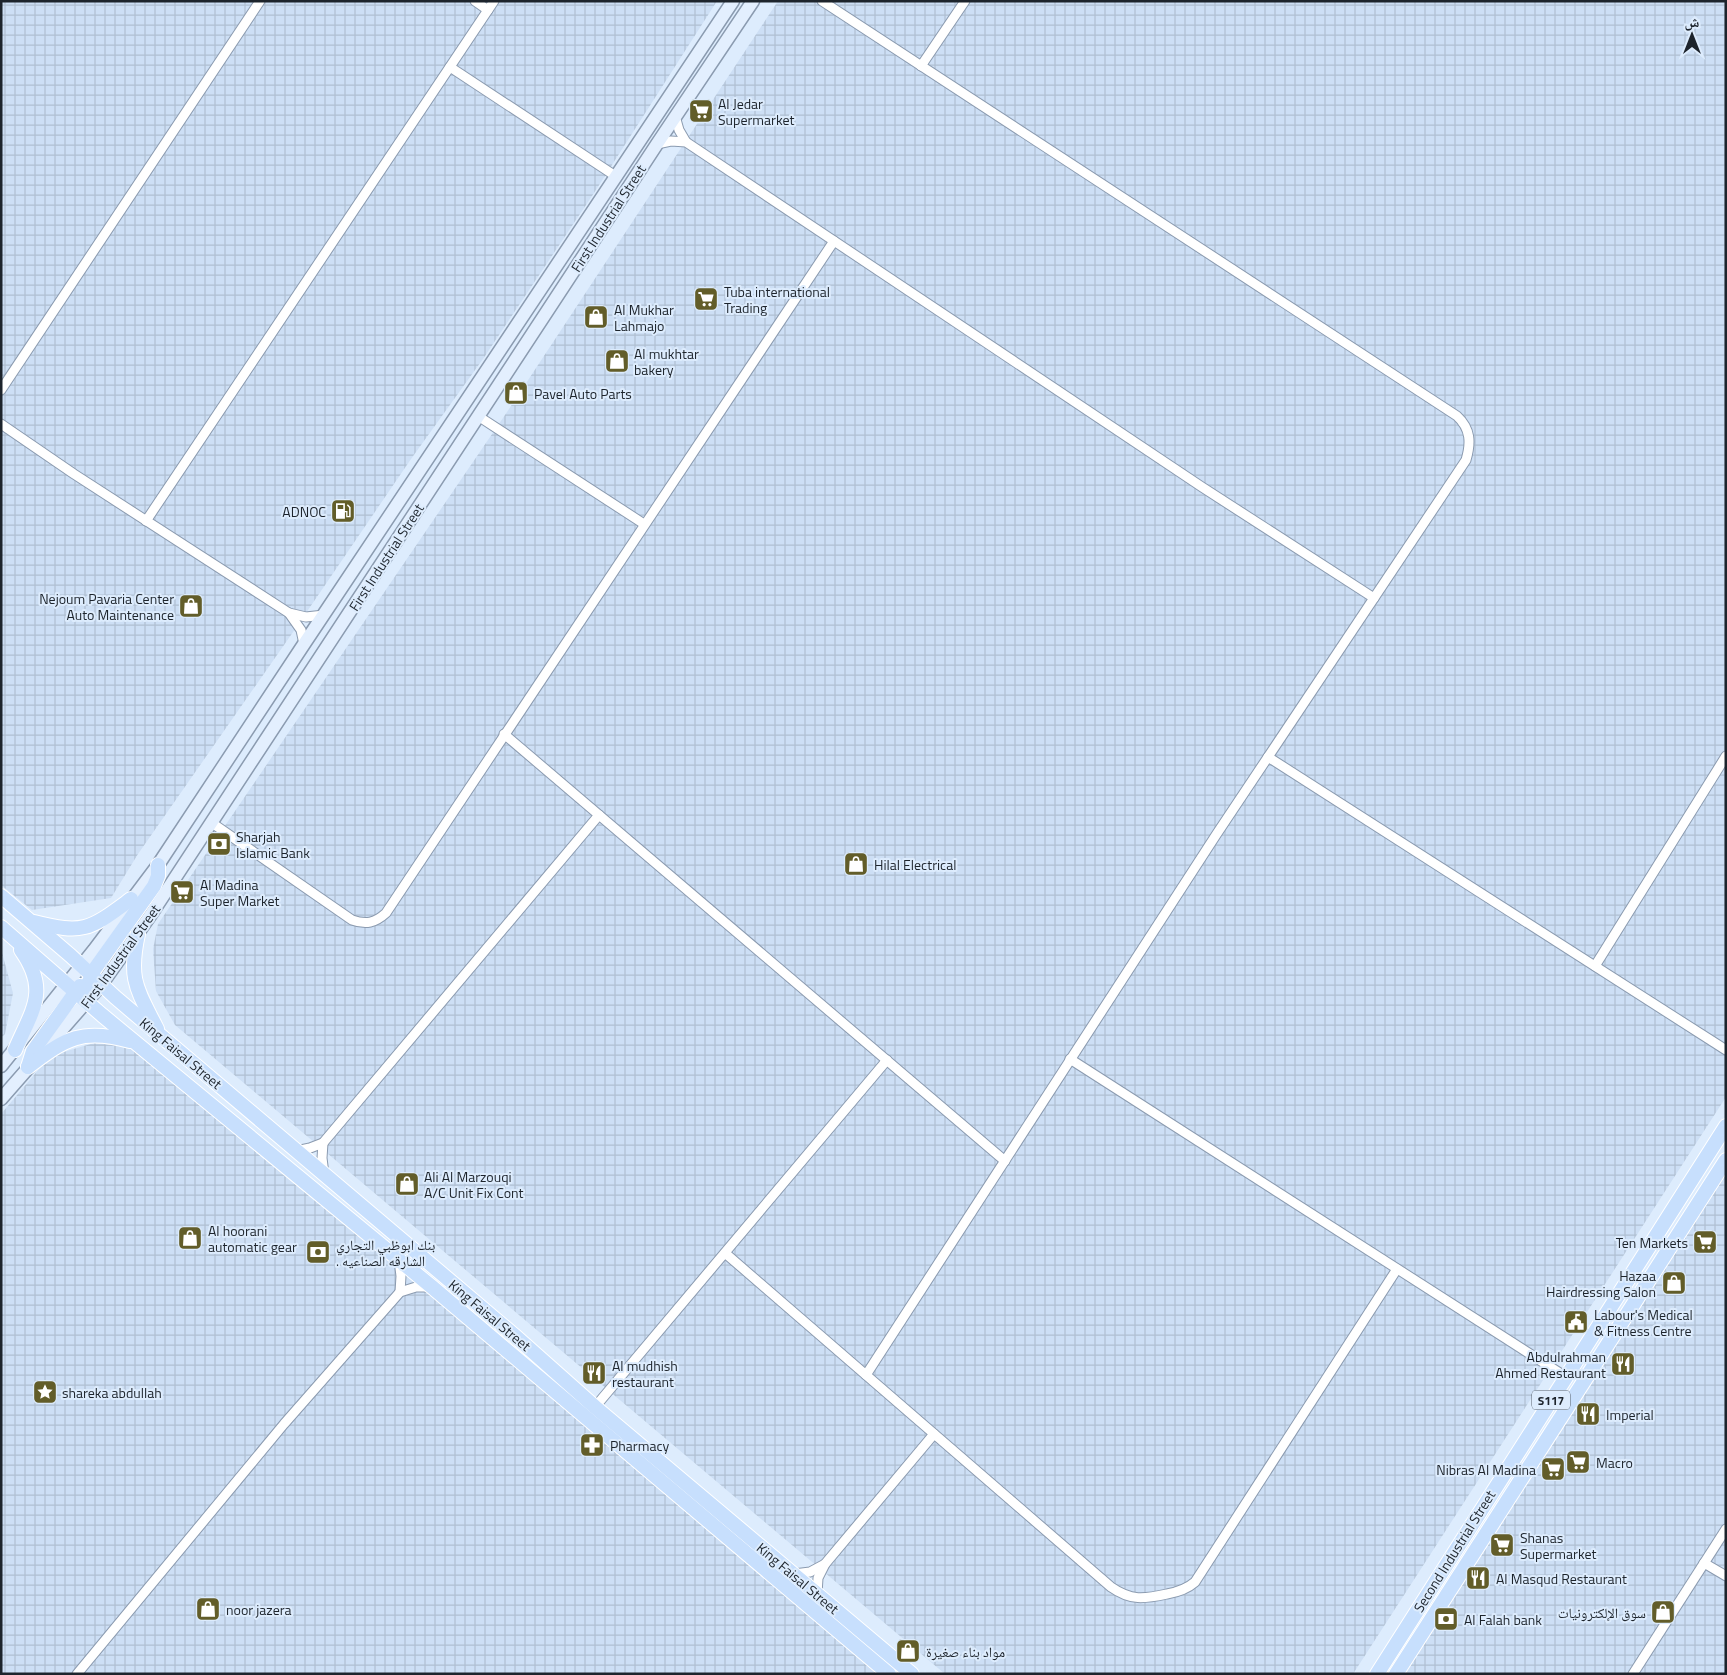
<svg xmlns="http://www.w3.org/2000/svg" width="1727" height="1675" viewBox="0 0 1727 1675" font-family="'Titillium Web','Noto Naskh Arabic',sans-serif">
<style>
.industrial{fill:url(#industrial-grid)}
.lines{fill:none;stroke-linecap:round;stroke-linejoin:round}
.street-casing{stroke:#8b9bb0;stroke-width:11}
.secondary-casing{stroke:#8b9bb0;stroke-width:15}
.primary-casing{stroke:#fff;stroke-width:16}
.street{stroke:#fff;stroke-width:9}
.secondary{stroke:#e3effe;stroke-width:12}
.primary{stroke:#c7dffd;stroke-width:14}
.labels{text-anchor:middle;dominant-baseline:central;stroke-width:4;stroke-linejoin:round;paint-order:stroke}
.shield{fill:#ddecfd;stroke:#57606b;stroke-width:1}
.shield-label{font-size:12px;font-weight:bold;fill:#1d242c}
.poi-label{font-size:14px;fill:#1d242c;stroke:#ddecfd;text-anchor:start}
.street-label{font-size:14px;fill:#1d242c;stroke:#ddecfd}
</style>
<defs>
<pattern id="industrial-grid" width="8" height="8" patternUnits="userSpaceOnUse" patternTransform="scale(1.25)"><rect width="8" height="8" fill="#cddff5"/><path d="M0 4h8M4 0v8" fill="none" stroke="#b0bfd2"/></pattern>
</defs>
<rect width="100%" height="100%" fill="#ddecfd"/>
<g class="industrial">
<path d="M 1,1 L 717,1 L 594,193 L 483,359 L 411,459 L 291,635 L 138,854 L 111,898 L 32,910 L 1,885 Z"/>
<path d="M 778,1 L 1726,1 L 1726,1097 L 1353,1674 L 945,1674 L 175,1025 L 156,991 L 153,949 L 158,924 L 505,415 Z"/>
<path d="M 1,949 L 13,993 L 5,1034 L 1,1038 Z"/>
<path d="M 94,1043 L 140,1048 L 877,1674 L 1,1674 L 1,1114 L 50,1056 Z"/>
<path d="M 1726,1168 L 1726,1674 L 1402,1674 Z"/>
</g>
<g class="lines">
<defs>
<g id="street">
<path d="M 475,1 L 488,10"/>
<path d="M 822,1 L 1457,416 C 1471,429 1471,443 1466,460 L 1216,835 L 866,1375"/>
<path d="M 921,66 L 965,1"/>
<path d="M 450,67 L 617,177"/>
<path d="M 675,116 L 679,130 L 686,142"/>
<path d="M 657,144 L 671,141 L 686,142 L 1202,487 L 1374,598"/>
<path d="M 1,390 L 260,1"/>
<path d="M 478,416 L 644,524"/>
<path d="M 1,424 L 74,474 L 289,613 L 306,617 L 324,615"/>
<path d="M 146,521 L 494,1"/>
<path d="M 289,613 L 301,630 L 304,644"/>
<path d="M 504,734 L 1005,1161"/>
<path d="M 1268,757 L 1726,1050"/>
<path d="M 212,823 L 352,920 C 366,925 375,923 386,913 L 834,241"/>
<path d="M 1595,966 L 1726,756"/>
<path d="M 1070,1059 L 1566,1377"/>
<path d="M 323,1143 L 322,1158 L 324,1174"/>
<path d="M 296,1151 L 310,1148 L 323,1143 L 599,815"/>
<path d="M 725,1253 L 1111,1587 C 1131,1601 1144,1599 1167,1594 C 1178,1592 1187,1589 1195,1582 L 1397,1269"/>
<path d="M 399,1260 L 401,1276 L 400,1292"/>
<path d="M 595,1407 L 887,1060"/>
<path d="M 1704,1563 L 1726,1576"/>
<path d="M 794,1574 L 810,1572 L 825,1564"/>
<path d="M 817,1594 L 818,1578 L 825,1564 L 934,1434"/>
<path d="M 77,1674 L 284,1424 L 400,1292 L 416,1287 L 432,1287"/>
<path d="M 1633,1674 L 1726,1529"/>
</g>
<g id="secondary">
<path d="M 1,1066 L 94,950 L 158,865 L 304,644 L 733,1"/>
<path d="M 1,1099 L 101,985 L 152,913 L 657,144 L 753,1"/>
</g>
<g id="primary">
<path d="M 1,896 L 71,956 L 115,997 L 514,1335 L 595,1407 L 912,1674"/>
<path d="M 34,922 C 85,935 90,929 131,899"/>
<path d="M 1,927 L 102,1015 L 432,1287 L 889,1674"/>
<path d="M 138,934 C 128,980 137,989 157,1029"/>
<path d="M 87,1001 L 88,984 L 94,970 L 154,886 L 158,876 L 158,865"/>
<path d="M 15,1050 C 32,1010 50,991 21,950"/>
<path d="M 28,1067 L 33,1051 L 80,986"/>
<path d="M 28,1067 C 66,1038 82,1028 130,1041"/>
<path d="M 1377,1674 L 1726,1126"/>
<path d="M 1396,1674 L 1726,1160"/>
</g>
</defs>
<use href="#street" class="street-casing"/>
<use href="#secondary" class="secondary-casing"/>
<use href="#primary" class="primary-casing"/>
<use href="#street" class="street"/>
<use href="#secondary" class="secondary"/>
<use href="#primary" class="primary"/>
</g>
<defs>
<symbol id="supermarket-square" viewBox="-11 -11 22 22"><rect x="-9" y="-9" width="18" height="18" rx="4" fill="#625d29" stroke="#ddecfd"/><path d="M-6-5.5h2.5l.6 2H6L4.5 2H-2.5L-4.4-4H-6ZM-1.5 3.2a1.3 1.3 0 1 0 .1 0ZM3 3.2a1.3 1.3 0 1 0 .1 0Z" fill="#fff"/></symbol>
<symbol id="shop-square" viewBox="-11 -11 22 22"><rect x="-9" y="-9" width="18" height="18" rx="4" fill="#625d29" stroke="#ddecfd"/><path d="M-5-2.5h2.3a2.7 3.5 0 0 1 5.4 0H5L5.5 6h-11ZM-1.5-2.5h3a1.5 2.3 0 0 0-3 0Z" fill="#fff"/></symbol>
<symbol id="fuel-square" viewBox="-11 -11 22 22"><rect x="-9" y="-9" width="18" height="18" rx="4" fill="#625d29" stroke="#ddecfd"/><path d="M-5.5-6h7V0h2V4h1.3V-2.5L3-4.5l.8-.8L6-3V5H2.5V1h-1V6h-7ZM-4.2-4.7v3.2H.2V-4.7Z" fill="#fff"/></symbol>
<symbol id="bank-square" viewBox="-11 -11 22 22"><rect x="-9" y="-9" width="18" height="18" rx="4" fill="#625d29" stroke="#ddecfd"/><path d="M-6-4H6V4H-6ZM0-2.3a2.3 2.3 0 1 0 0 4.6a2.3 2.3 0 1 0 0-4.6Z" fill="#fff"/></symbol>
<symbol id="civic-square" viewBox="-11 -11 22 22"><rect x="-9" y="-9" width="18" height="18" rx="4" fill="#625d29" stroke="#ddecfd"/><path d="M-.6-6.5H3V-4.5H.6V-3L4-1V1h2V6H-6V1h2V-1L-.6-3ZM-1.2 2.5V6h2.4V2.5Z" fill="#fff"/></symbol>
<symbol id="restaurant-square" viewBox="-11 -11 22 22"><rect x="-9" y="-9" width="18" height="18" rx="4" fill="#625d29" stroke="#ddecfd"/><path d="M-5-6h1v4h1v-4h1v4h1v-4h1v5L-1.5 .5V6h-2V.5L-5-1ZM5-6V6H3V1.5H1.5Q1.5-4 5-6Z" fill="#fff"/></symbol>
<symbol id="sight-square" viewBox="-11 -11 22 22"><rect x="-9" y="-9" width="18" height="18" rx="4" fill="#625d29" stroke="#ddecfd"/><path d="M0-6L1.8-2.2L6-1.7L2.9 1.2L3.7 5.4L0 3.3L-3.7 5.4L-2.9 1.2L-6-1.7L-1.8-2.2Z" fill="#fff"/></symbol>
<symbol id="pharmacy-square" viewBox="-11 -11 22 22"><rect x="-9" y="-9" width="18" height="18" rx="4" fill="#625d29" stroke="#ddecfd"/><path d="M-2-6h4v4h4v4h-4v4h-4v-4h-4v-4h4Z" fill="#fff"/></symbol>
</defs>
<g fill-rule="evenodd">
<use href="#supermarket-square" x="687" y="97" width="28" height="28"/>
<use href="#supermarket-square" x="692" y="285" width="28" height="28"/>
<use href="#shop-square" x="582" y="303" width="28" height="28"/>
<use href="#shop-square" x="603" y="347" width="28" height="28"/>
<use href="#shop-square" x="502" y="379" width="28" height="28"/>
<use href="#fuel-square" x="329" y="497" width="28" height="28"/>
<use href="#shop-square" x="177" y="592" width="28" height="28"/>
<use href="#bank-square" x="205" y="830" width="28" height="28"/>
<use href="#shop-square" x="842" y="850" width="28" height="28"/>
<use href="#supermarket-square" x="168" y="878" width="28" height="28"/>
<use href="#shop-square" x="393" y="1170" width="28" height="28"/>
<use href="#shop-square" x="176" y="1224" width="28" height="28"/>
<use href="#supermarket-square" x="1691" y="1228" width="28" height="28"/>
<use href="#bank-square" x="304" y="1238" width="28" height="28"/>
<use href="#shop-square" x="1660" y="1269" width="28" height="28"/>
<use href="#civic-square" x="1562" y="1308" width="28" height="28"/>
<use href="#restaurant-square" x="1609" y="1350" width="28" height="28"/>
<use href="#restaurant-square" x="580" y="1359" width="28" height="28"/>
<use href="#sight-square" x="31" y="1378" width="28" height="28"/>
<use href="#restaurant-square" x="1574" y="1400" width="28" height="28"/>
<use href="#pharmacy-square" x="578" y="1431" width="28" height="28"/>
<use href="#supermarket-square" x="1564" y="1448" width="28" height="28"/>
<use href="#supermarket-square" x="1539" y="1455" width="28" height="28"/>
<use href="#supermarket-square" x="1488" y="1531" width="28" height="28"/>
<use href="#restaurant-square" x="1464" y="1564" width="28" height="28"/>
<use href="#shop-square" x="194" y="1595" width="28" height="28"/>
<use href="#shop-square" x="1649" y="1598" width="28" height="28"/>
<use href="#bank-square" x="1432" y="1605" width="28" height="28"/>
<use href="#shop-square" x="894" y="1637" width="28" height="28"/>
</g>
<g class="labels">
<rect class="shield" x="1532" y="1390.5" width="38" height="19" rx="4"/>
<g class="shield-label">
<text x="1551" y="1400">S117</text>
</g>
<g class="poi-label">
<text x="718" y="103">Al Jedar<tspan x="718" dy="16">Supermarket</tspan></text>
<text x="724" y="291">Tuba international<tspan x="724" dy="16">Trading</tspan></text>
<text x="614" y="309">Al Mukhar<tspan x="614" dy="16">Lahmajo</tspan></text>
<text x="634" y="353">Al mukhtar<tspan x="634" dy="16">bakery</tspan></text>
<text x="534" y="393">Pavel Auto Parts</text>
<text x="326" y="511" text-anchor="end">ADNOC</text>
<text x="174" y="598" text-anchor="end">Nejoum Pavaria Center<tspan x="174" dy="16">Auto Maintenance</tspan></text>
<text x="236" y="836">Sharjah<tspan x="236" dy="16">Islamic Bank</tspan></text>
<text x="874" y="864">Hilal Electrical</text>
<text x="200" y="884">Al Madina<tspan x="200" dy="16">Super Market</tspan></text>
<text x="424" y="1176">Ali Al Marzouqi<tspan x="424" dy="16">A/C Unit Fix Cont</tspan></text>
<text x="208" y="1230">Al hoorani<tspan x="208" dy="16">automatic gear</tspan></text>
<text x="1688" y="1242" text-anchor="end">Ten Markets</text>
<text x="336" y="1244">بنك ابوظبي التجاري<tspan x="336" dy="16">. الشارقه الصناعيه</tspan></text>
<text x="1656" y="1275" text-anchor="end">Hazaa<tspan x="1656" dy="16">Hairdressing Salon</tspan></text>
<text x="1594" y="1314">Labour's Medical<tspan x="1594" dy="16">&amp; Fitness Centre</tspan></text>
<text x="1606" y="1356" text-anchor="end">Abdulrahman<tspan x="1606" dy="16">Ahmed Restaurant</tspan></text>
<text x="612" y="1365">Al mudhish<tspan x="612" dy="16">restaurant</tspan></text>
<text x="62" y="1392">shareka abdullah</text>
<text x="1606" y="1414">Imperial</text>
<text x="610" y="1445">Pharmacy</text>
<text x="1596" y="1462">Macro</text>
<text x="1536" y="1469" text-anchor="end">Nibras Al Madina</text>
<text x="1520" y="1537">Shanas<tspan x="1520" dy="16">Supermarket</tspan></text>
<text x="1496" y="1578">Al Masqud Restaurant</text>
<text x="226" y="1609">noor jazera</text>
<text x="1646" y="1612" text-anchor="end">سوق الإلكترونيات</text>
<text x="1464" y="1619">Al Falah bank</text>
<text x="926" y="1651">مواد بناء صغيرة</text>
</g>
<g class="street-label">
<text transform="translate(608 218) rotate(-57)">First Industrial Street</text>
<text transform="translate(386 557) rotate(-57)">First Industrial Street</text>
<text transform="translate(120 956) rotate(-54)">First Industrial Street</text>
<text transform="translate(181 1053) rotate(40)">King Faisal Street</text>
<text transform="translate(490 1315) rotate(40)">King Faisal Street</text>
<text transform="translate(1454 1551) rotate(-58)">Second Industrial Street</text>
<text transform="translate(798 1578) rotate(40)">King Faisal Street</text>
</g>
</g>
<rect width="1727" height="1675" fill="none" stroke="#1d242c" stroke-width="5"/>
<g transform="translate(1692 35)" stroke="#ddecfd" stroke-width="4" paint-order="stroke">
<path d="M0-4L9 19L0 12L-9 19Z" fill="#1d242c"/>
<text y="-8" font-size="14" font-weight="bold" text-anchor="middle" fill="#1d242c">ش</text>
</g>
</svg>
